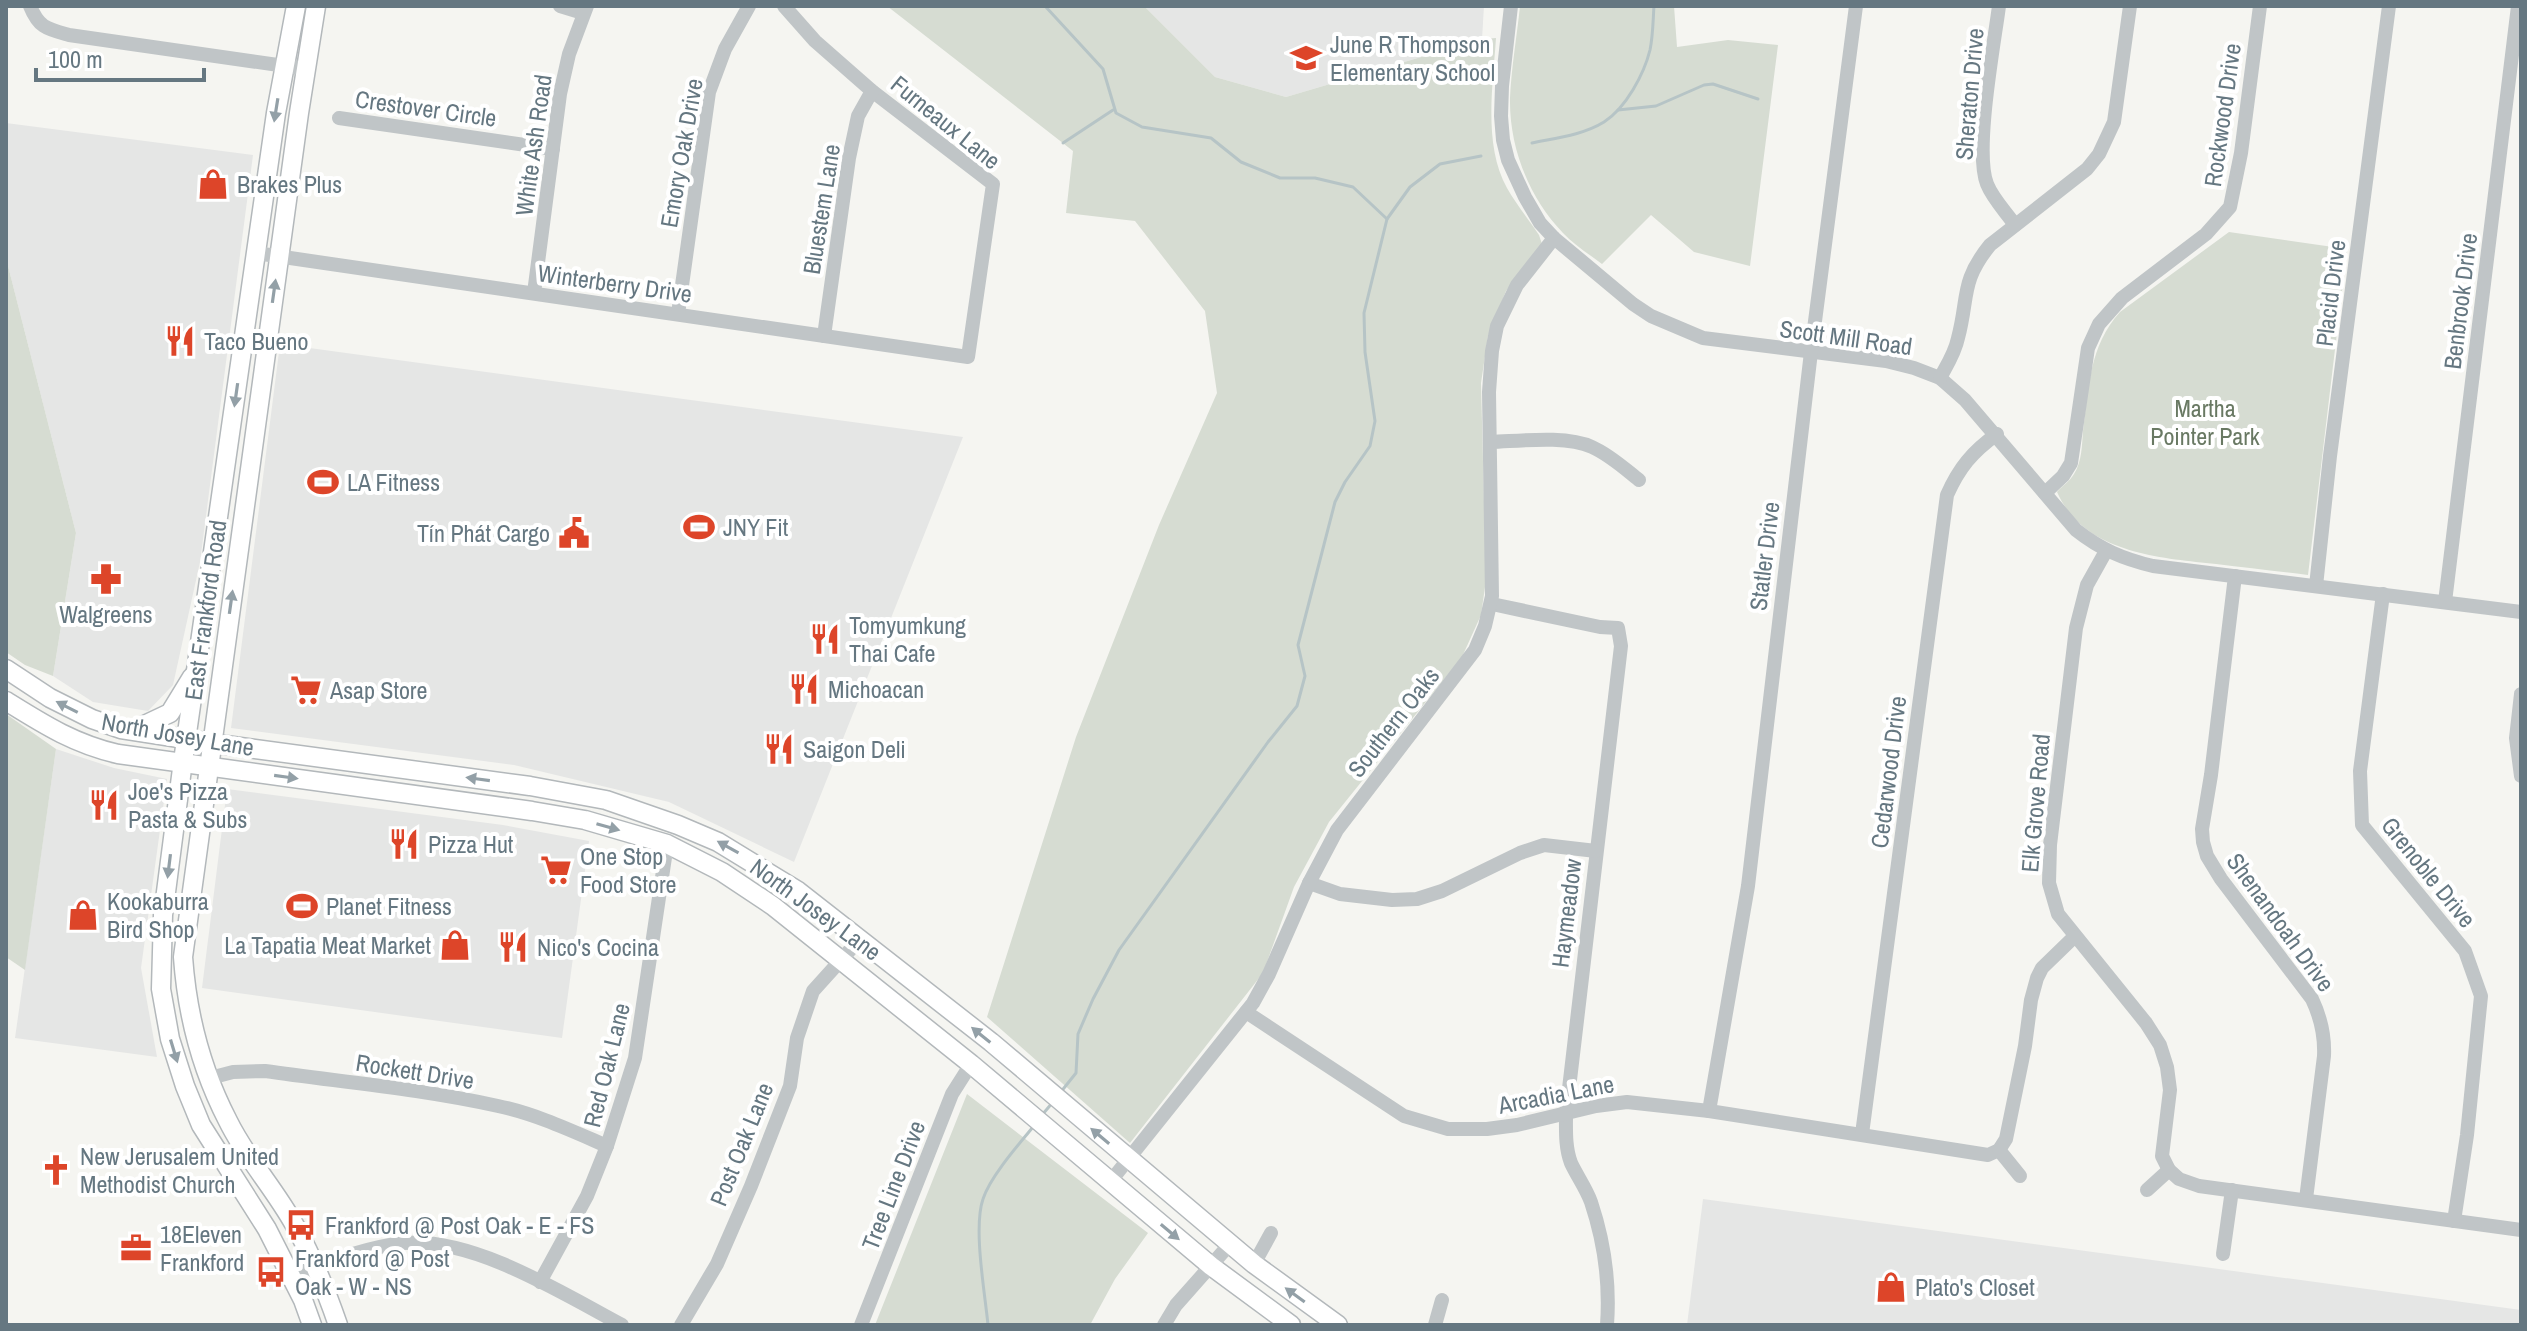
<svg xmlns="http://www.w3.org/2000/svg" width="2527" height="1331" viewBox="0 0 2527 1331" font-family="'Archivo Narrow',sans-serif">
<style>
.built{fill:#e5e6e5}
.green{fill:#d6dcd2}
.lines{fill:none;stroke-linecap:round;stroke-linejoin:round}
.stream{stroke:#b6c4c6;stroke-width:3}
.major-casing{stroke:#b3b8bb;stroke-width:21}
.minor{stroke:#c0c5c7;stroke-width:14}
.major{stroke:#fff;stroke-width:18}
.oneway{fill:#93a0a7}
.labels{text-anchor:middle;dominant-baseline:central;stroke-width:8;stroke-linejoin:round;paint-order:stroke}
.poi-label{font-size:24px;fill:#657781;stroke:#fff;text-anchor:start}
.street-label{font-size:24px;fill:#657781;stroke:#fff}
.park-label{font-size:24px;fill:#697963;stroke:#fff}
</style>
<rect width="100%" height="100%" fill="#f5f5f1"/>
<g class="built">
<path d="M 1144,6 L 1484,6 L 1482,39 L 1286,97 L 1215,77 Z"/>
<path d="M 6,123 L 253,155 L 200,562 L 173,685 L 148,711 L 93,702 L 53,676 L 76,533 L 6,258 Z"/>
<path d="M 280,344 L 963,437 L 794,862 L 669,802 L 514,765 L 231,728 Z"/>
<path d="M 56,749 L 114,768 L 167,779 L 141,968 L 157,1057 L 15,1038 Z"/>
<path d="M 227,789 L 503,825 L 589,841 L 562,1038 L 202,988 Z"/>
<path d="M 1703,1199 L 2521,1310 L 2521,1325 L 1687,1325 Z"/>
</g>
<g class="green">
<path d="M 887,6 L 1144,6 L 1215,77 L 1286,97 L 1482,39 L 1496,38 C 1493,85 1483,145 1507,188 C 1516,204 1529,220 1539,235 L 1542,244 L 1506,291 L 1488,336 L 1481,383 L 1486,580 L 1481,615 L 1462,657 L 1329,822 L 1294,887 L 1263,973 L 1130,1143 L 987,1017 L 1076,737 L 1159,525 L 1217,393 L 1205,311 L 1135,221 L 1066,213 L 1073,151 Z"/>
<path d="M 1520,6 L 1674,6 L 1677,47 L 1728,40 L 1778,45 L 1750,266 L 1694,252 L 1651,215 L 1602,264 C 1589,254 1574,245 1563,233 C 1529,198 1509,147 1510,98 C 1511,70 1517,35 1520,6 Z"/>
<path d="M 2229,232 L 2347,249 L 2308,575 C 2277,571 2247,568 2216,564 C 2159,558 2084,553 2057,492 C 2062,486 2070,481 2074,474 C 2082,462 2082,444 2083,431 C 2089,386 2089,347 2120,312 Z"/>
<path d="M 6,258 L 76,533 L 53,676 L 25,665 L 6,652 Z"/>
<path d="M 6,714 L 56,749 L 25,970 L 6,957 Z"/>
<path d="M 967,1094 L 1148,1233 L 1115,1279 L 1090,1325 L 875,1325 Z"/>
</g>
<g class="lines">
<g class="stream">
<path d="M 1045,6 L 1103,69 L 1116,113 L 1142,127 L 1211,138 L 1241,162 L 1280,178 L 1315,178 L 1353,187 L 1387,219 L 1364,313 L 1365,352 L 1375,421 L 1370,446 L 1345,482 L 1335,502 L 1298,645 L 1305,676 L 1297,706 L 1268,742 L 1119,950 L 1093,999 L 1078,1034 L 1076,1073 L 1060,1093"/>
<path d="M 1618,110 L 1656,106 L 1704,85 L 1713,84 L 1758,99"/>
<path d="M 1063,143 L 1113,110"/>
<path d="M 1532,143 C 1556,138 1583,135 1604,122 C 1626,108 1644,74 1650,50 C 1653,36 1653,20 1654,6"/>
<path d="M 1387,219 L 1410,187 L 1440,164 L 1481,156"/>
<path d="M 1042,1115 L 1053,1102"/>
<path d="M 988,1325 C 985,1293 973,1228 983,1199 C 990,1177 1018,1145 1033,1127"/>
</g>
<defs>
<g id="major">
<path d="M 296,6 L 276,113 L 183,761 L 163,915 L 161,989 L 170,1039 L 185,1086 L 201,1125 L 267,1229 L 303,1300 L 312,1325"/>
<path d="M 316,6 L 299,113 L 183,957 C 187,1013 202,1071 228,1121 C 246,1158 274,1188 294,1224 C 312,1256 326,1290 338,1325"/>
<path d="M 6,669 L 50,698 L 92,719 L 121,729 L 211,743 L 530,786 L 606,800 L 678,825 L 718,842 L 798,891 L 991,1042 L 1254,1264 L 1338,1325"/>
<path d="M 6,701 C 43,724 74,744 118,754 L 532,811 L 585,820 L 667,844 L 722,872 L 773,906 L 971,1064 L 1211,1266 L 1291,1325"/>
<path d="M 134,730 L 170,713 L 192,677"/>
</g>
</defs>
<use href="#major" class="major-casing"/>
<g class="minor">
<path d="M 30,6 C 39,28 47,29 69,35 L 306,69"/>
<path d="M 560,6 L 583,13"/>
<path d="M 1511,6 L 1502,86 L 1501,116 L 1503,140 L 1508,160 L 1525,197 L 1540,223 L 1554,238 L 1633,304 L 1651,316 L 1703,338 L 1886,361 L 1914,368 L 1940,378 L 1965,400 L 2076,530 C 2100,549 2123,559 2153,566 L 2521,612"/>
<path d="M 1999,6 C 1994,45 1974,151 1987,184 C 1993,199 2006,212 2015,225"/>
<path d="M 339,118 L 553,149"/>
<path d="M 256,253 L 968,357 L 993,184 L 872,91 L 815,41 L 784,6"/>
<path d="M 534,293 L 560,94 L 569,54 L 587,6"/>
<path d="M 678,314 L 709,92 L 725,49 L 749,6"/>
<path d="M 824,336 L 849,158 L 858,116 L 872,91"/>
<path d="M 1940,378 C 1947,365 1955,353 1958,338 C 1969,297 1960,282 1990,245 L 2087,169 L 2099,154 L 2114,122 L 2130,6"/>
<path d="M 1491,442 C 1520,441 1566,435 1592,447 C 1610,455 1625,469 1639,480"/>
<path d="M 2045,493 L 2063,476 L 2071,463 L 2088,348 L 2099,324 L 2122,298 L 2206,234 L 2230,207 L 2241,153 L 2260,6"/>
<path d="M 2106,551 L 2087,585 L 2076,628 L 2050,845 L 2049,883 L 2058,914 L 2146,1023 L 2160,1045 L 2167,1067 L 2170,1090 L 2162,1156 L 2169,1170 L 2179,1179 L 2199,1186 L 2521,1230"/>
<path d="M 2235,576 L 2211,775 L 2202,829 L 2203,842 L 2207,856 L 2221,879 L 2312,999 C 2321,1018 2325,1035 2324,1056 L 2306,1199"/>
<path d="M 2316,586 L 2330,456 L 2389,6"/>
<path d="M 2383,594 L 2360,771 L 2362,825 L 2465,951 L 2481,996 L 2467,1135 L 2454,1221"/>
<path d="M 2445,602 L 2518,6"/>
<path d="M 1492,604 L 1600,627 L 1618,628 L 1621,646 L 1566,1114 C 1566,1130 1565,1147 1571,1163 C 1577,1176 1586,1188 1591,1202 C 1604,1241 1610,1284 1607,1325"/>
<path d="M 2521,694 L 2516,738 L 2521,776"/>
<path d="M 1309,883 L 1340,894 L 1392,900 L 1417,899 L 1442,891 L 1520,853 L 1544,845 L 1596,851"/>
<path d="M 1246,1012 L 1404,1116 L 1448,1129 L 1487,1129 L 1517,1125 L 1596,1106 L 1627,1102 L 1709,1111 L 1988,1155 L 1999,1150 L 2006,1139 L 2025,1046 L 2031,1000 L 2037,978 L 2042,968 L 2074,937"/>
<path d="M 210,1078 L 233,1072 L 265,1071 C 342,1082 422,1089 498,1106 C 536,1114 572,1131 607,1146"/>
<path d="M 1709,1111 L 1748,886 L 1811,352 L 1856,6"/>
<path d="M 1862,1134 L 1947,495 C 1959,468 1972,452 1997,434"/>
<path d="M 1999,1150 L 2020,1176"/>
<path d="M 1110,1182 L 1253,1003 L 1269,974 L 1309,883 L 1337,830 L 1475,650 L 1485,626 L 1492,596 L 1489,392 L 1492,351 L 1497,326 L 1517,285 L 1554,238"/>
<path d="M 2147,1190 L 2169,1170"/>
<path d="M 2223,1254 L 2232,1190"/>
<path d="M 1254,1264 L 1271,1233"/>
<path d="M 291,1277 C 326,1262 366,1247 404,1243 C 473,1237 562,1293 622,1325"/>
<path d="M 540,1282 L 587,1196 L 607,1146 L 635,1058 L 667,844"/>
<path d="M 681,1325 L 717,1264 L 751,1186 L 790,1086 L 797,1038 L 813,991 L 859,940"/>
<path d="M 861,1325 L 952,1094 L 971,1064"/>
<path d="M 1164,1325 L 1176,1305 L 1230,1244"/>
<path d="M 1435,1325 L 1442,1300"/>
</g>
<use href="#major" class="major"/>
</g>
<defs><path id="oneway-solid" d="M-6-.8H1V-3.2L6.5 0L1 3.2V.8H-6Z" transform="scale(2)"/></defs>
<g class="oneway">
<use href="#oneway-solid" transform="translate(276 110) rotate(99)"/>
<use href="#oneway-solid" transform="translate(274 291) rotate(-82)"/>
<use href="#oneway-solid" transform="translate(236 395) rotate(98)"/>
<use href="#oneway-solid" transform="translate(231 602) rotate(-82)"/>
<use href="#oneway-solid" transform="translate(67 707) rotate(-153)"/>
<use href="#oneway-solid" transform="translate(286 777) rotate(8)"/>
<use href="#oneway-solid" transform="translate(478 779) rotate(-172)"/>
<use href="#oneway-solid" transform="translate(608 827) rotate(16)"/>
<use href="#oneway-solid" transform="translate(728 847) rotate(-151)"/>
<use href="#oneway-solid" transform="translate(169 866) rotate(97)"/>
<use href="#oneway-solid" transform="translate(981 1035) rotate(-141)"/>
<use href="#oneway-solid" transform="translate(174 1051) rotate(73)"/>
<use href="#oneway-solid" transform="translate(1100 1136) rotate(-140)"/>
<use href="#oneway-solid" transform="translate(1170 1232) rotate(40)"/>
<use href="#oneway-solid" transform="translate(1295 1295) rotate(-144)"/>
</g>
<defs>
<symbol id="school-bare" viewBox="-9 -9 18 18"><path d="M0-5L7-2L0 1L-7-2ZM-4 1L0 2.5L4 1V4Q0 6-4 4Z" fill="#dd4529" stroke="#fff" stroke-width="2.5" paint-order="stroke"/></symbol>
<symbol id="shop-bare" viewBox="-9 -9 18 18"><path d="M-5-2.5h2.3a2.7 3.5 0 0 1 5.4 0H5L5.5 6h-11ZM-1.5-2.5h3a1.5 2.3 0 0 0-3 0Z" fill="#dd4529" stroke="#fff" stroke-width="2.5" paint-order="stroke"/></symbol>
<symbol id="restaurant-bare" viewBox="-9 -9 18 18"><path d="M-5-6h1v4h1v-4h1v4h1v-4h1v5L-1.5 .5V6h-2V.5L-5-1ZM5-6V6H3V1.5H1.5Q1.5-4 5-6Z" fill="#dd4529" stroke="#fff" stroke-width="2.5" paint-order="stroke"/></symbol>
<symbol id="stadium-bare" viewBox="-9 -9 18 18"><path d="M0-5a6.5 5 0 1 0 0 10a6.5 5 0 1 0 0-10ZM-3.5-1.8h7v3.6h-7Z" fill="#dd4529" stroke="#fff" stroke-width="2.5" paint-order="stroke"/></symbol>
<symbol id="civic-bare" viewBox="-9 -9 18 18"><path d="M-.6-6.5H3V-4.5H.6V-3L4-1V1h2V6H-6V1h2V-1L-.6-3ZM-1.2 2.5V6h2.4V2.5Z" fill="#dd4529" stroke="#fff" stroke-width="2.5" paint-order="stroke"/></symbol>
<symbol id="pharmacy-bare" viewBox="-9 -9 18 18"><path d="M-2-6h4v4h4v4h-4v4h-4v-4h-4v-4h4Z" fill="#dd4529" stroke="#fff" stroke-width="2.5" paint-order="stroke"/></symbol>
<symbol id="supermarket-bare" viewBox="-9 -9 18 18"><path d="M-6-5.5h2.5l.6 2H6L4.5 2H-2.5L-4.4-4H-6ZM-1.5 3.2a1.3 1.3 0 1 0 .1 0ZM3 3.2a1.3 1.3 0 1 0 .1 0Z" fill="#dd4529" stroke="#fff" stroke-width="2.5" paint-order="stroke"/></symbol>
<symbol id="church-bare" viewBox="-9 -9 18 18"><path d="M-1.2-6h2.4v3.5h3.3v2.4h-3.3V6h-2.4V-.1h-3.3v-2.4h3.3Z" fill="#dd4529" stroke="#fff" stroke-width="2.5" paint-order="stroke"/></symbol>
<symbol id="bus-bare" viewBox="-9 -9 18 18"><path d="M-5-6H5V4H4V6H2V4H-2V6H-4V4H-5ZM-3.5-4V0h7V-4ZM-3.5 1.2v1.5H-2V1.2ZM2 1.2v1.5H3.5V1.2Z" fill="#dd4529" stroke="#fff" stroke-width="2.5" paint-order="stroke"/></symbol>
<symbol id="office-bare" viewBox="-9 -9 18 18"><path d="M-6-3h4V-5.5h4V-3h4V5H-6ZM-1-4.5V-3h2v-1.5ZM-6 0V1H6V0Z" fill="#dd4529" stroke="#fff" stroke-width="2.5" paint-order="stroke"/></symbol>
</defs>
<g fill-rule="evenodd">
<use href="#school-bare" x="1284" y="36" width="44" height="44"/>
<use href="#shop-bare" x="191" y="162" width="44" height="44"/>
<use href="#restaurant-bare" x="158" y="319" width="44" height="44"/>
<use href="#stadium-bare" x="301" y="460" width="44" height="44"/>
<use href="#stadium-bare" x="677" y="505" width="44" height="44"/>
<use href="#civic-bare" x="552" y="511" width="44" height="44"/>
<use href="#pharmacy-bare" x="84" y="557" width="44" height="44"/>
<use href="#restaurant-bare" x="803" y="617" width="44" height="44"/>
<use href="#restaurant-bare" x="782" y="667" width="44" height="44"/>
<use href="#supermarket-bare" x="284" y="668" width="44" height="44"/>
<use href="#restaurant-bare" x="757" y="727" width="44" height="44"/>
<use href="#restaurant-bare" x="82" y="783" width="44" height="44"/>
<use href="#restaurant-bare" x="382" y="822" width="44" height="44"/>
<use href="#supermarket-bare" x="534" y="848" width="44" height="44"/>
<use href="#stadium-bare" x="280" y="884" width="44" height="44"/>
<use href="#shop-bare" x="61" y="893" width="44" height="44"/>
<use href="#shop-bare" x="433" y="923" width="44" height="44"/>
<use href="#restaurant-bare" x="491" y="925" width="44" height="44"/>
<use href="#church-bare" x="34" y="1148" width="44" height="44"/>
<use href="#bus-bare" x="279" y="1203" width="44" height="44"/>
<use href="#office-bare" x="114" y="1226" width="44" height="44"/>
<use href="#bus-bare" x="249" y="1250" width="44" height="44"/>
<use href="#shop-bare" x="1869" y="1265" width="44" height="44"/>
</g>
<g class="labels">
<g class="poi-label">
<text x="1330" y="44">June R Thompson<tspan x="1330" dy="28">Elementary School</tspan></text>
<text x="237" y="184">Brakes Plus</text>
<text x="204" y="341">Taco Bueno</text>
<text x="347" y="482">LA Fitness</text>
<text x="723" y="527">JNY Fit</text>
<text x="550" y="533" text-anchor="end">Tín Phát Cargo</text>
<text x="106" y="614" text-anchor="middle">Walgreens</text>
<text x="849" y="625">Tomyumkung<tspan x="849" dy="28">Thai Cafe</tspan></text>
<text x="828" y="689">Michoacan</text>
<text x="330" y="690">Asap Store</text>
<text x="803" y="749">Saigon Deli</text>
<text x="128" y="791">Joe's Pizza<tspan x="128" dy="28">Pasta &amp; Subs</tspan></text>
<text x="428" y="844">Pizza Hut</text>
<text x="580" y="856">One Stop<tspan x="580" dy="28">Food Store</tspan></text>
<text x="107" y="901">Kookaburra<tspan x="107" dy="28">Bird Shop</tspan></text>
<text x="326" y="906">Planet Fitness</text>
<text x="431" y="945" text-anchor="end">La Tapatia Meat Market</text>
<text x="537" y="947">Nico's Cocina</text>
<text x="80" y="1156">New Jerusalem United<tspan x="80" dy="28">Methodist Church</tspan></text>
<text x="325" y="1225">Frankford @ Post Oak - E - FS</text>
<text x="160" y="1234">18Eleven<tspan x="160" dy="28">Frankford</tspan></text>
<text x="295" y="1258">Frankford @ Post<tspan x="295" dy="28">Oak - W - NS</tspan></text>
<text x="1915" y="1287">Plato's Closet</text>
</g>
<g class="street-label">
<text transform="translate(1969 94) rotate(-85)">Sheraton Drive</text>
<text transform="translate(426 108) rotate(8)">Crestover Circle</text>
<text transform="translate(2222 115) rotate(-82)">Rockwood Drive</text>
<text transform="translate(946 122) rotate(39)">Furneaux Lane</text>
<text transform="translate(533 145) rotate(-82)">White Ash Road</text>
<text transform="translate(681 153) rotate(-80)">Emory Oak Drive</text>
<text transform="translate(821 209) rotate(-81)">Bluestem Lane</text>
<text transform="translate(615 283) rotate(8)">Winterberry Drive</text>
<text transform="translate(2330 293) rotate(-83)">Placid Drive</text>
<text transform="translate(2460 301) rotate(-83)">Benbrook Drive</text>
<text transform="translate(1846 337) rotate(8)">Scott Mill Road</text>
<text transform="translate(1764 556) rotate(-83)">Statler Drive</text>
<text transform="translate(205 610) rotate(-82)">East Frankford Road</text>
<text transform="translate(1393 722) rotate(-52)">Southern Oaks</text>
<text transform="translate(178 734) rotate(10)">North Josey Lane</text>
<text transform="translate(1888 772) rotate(-83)">Cedarwood Drive</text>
<text transform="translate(2035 803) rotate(-85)">Elk Grove Road</text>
<text transform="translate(2429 872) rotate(51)">Grenoble Drive</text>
<text transform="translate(816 909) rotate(36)">North Josey Lane</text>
<text transform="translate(1566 913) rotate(-83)">Haymeadow</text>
<text transform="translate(2281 922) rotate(54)">Shenandoah Drive</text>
<text transform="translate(606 1065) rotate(-76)">Red Oak Lane</text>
<text transform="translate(415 1071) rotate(9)">Rockett Drive</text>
<text transform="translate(1556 1094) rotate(-11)">Arcadia Lane</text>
<text transform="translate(741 1144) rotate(-68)">Post Oak Lane</text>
<text transform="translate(893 1185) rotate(-69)">Tree Line Drive</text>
</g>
<g class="park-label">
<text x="2205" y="408">Martha<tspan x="2205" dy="28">Pointer Park</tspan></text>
</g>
</g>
<rect width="2527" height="1331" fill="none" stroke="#657781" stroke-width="16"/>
<path d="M36 68v12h168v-12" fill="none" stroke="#657781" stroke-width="4"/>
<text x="48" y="68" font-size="24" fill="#657781" stroke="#ffffff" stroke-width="6" paint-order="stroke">100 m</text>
</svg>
